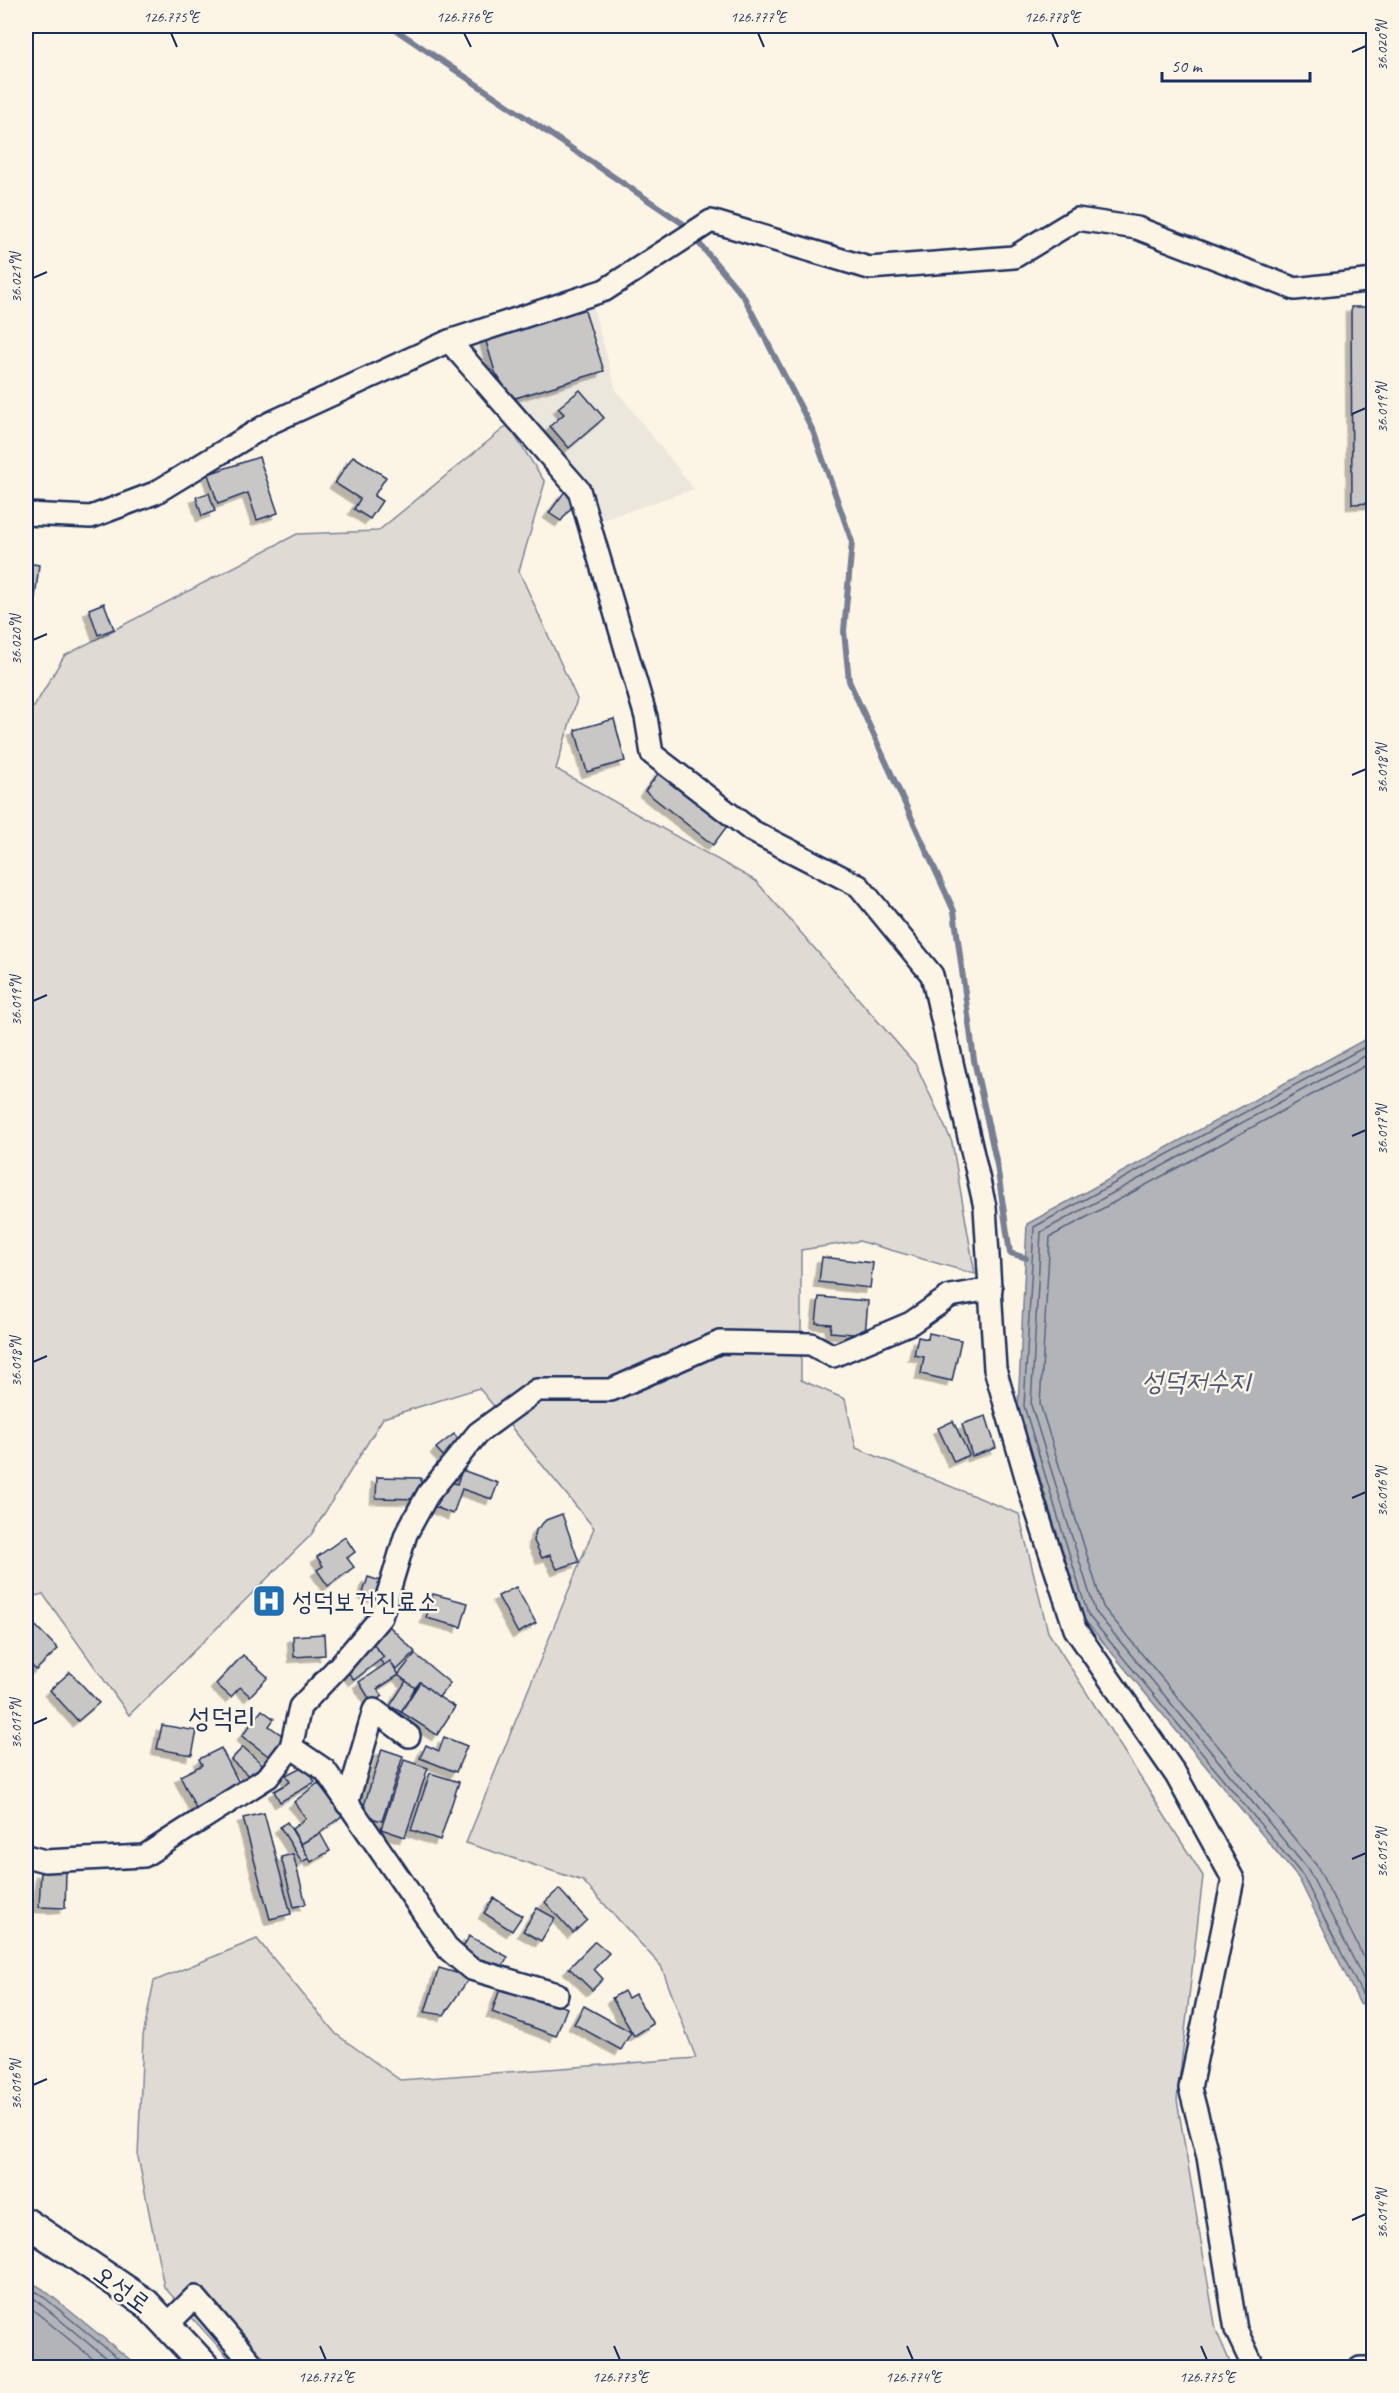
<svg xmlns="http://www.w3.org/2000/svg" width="1399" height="2393" viewBox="0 0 1399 2393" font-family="Caveat,'Poor Story',sans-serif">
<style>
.built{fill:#ece7dc}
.green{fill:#dfdbd4;stroke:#7d8599;stroke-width:1.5}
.water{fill:#b2b4b8;stroke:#767f94;stroke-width:1.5}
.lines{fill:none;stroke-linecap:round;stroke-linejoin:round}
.shore{stroke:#576482;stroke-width:1.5}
.stream{stroke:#767f94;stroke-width:6}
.building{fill:#c8c7c6;stroke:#1b2f5e;stroke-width:1.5;filter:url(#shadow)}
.minor-casing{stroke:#1b2f5e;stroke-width:26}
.major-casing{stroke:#1b2f5e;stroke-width:32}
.minor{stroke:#fcf5e5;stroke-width:21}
.major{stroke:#fcf5e5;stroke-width:27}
.ticks{fill:none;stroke:#1b2f5e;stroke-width:2}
.labels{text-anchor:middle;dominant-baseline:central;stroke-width:5;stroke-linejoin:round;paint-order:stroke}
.poi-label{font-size:26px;fill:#1b2f5e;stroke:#fcf5e5;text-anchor:start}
.street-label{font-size:26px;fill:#1b2f5e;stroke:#fcf5e5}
.water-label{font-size:27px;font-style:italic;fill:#485779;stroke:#fcf5e5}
.quarter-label{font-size:28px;fill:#1b2f5e;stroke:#fcf5e5}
.neatline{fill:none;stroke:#1b2f5e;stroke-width:2}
.ticks-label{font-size:15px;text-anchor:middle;fill:#1b2f5e}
</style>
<defs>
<filter id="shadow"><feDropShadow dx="-5.5" dy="5.5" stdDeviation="0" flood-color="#0004"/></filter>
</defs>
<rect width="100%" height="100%" fill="#fcf5e5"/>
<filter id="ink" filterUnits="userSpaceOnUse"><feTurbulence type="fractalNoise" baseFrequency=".0167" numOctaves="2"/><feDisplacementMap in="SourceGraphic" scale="12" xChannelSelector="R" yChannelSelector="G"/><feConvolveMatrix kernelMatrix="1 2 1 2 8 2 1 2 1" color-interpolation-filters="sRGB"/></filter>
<g filter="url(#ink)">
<path class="built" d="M 592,303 L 616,390 L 694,489 L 602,520 L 460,343 Z"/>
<path class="green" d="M 508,425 L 545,482 L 519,571 L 577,699 L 556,769 L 756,881 L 916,1065 L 952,1142 L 975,1274 L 859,1241 L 801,1250 L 801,1380 L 845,1399 L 856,1448 L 1019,1514 L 1048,1632 L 1203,1876 L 1177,2100 L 1216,2330 L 1232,2367 L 237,2367 L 164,2287 L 138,2157 L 143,2036 L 154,1981 L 257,1939 L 336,2034 L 400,2080 L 696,2058 L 661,1966 L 583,1881 L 466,1843 L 594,1528 L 479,1388 L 383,1418 L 311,1535 L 129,1715 L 43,1594 L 26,1598 L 26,709 L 34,707 L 64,656 L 297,534 L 378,531 Z"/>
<g class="water">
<path d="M 1373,1035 L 1374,1998 L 1360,2004 L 1299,1879 L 1083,1618 L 1018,1407 L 1027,1224 Z"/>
<path d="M 26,2279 L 43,2289 L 139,2367 L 26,2367 Z"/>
</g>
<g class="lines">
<g class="shore">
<path d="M 1374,1042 L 1034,1227 L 1024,1406 L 1088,1615 L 1303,1876 L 1362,1994 L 1374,1993"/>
<path d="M 1374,1051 L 1041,1232 L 1031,1405 L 1095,1611 L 1309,1871 L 1366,1984 L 1374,1986"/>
<path d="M 1374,1061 L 1050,1237 L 1040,1404 L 1103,1607 L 1317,1866 L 1374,1977"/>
<path d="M 26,2286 L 40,2294 L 130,2368"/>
<path d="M 26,2294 L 36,2300 L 118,2368"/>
<path d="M 26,2304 L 104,2368"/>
</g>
<path class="stream" d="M 390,26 L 682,223 L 744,297 L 813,431 L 852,542 L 844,631 L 849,681 L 954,911 L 974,1060 L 997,1165 L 1010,1253 L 1026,1258"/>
</g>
<g class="building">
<path d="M 1351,307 L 1374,307 L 1374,503 L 1352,504 Z"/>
<path d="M 584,308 L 604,371 L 512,399 L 495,372 L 485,338 Z"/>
<path d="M 580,390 L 604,418 L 569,448 L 550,426 L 564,414 L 558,408 Z"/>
<path d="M 353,456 L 386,477 L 374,496 L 382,501 L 370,519 L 354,509 L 360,499 L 335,483 Z"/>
<path d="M 259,457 L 278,513 L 257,520 L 248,493 L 218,504 L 208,474 Z"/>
<path d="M 565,491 L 577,500 L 561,521 L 549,513 Z"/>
<path d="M 209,493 L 215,511 L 202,516 L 196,497 Z"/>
<path d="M 26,563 L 39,565 L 32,623 L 26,622 Z"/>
<path d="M 104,603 L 114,629 L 98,635 L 89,609 Z"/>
<path d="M 614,719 L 625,761 L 587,772 L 575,730 Z"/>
<path d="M 660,771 L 728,825 L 713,845 L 645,791 Z"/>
<path d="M 822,1257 L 873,1263 L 870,1288 L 819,1282 Z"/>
<path d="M 819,1297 L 868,1301 L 865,1335 L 830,1332 L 831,1324 L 816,1323 Z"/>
<path d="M 929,1333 L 961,1340 L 952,1381 L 921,1374 L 924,1357 L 914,1355 L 918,1337 L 928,1339 Z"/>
<path d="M 986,1416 L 996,1448 L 972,1456 L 962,1424 Z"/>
<path d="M 953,1421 L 969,1455 L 954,1462 L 938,1428 Z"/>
<path d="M 454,1434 L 462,1443 L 444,1457 L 436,1448 Z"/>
<path d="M 462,1470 L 498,1483 L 492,1499 L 462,1489 L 453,1514 L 435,1507 L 445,1480 L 457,1484 Z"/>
<path d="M 377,1477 L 421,1478 L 420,1499 L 376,1498 Z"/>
<path d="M 562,1514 L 579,1562 L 557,1569 L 550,1555 L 542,1558 L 534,1541 L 536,1530 L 546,1520 Z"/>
<path d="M 345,1537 L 355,1552 L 347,1558 L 354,1567 L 328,1586 L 317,1570 L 323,1566 L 317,1557 Z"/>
<path d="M 368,1577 L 386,1583 L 381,1599 L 363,1593 Z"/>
<path d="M 516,1587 L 536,1623 L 518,1633 L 498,1596 Z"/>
<path d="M 433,1594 L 468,1603 L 461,1627 L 426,1618 Z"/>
<path d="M 27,1617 L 58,1649 L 36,1670 L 26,1660 Z"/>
<path d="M 386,1623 L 415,1652 L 393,1674 L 364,1644 Z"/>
<path d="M 324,1634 L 325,1655 L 294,1657 L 293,1636 Z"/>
<path d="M 373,1644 L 384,1657 L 354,1680 L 344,1667 Z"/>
<path d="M 415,1654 L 450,1683 L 439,1697 L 420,1682 L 415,1688 L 398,1675 Z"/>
<path d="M 243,1655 L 268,1677 L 250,1696 L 240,1687 L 231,1697 L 216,1684 Z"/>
<path d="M 390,1661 L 399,1675 L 377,1689 L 383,1696 L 372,1703 L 359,1682 Z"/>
<path d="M 70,1672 L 99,1703 L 78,1721 L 50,1690 Z"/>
<path d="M 406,1681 L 415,1688 L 401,1712 L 390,1706 Z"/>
<path d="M 420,1682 L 439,1697 L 455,1707 L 437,1735 L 401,1712 Z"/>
<path d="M 262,1710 L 274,1719 L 269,1726 L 286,1738 L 271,1758 L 242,1736 Z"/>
<path d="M 162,1725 L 197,1731 L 192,1755 L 157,1749 Z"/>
<path d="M 444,1737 L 467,1746 L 456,1772 L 420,1758 L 426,1745 L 439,1751 Z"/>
<path d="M 243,1747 L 262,1764 L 250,1777 L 231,1760 Z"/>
<path d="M 221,1748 L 240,1785 L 196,1808 L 180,1776 L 202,1765 L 199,1759 Z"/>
<path d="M 382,1749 L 403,1756 L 382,1821 L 361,1815 Z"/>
<path d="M 404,1760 L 428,1768 L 405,1837 L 381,1829 Z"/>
<path d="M 305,1765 L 315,1782 L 280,1802 L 274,1791 L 290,1782 L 286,1775 Z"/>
<path d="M 430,1773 L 459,1782 L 440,1840 L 411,1830 Z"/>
<path d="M 318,1783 L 343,1815 L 320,1833 L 301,1844 L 292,1829 L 306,1818 L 294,1802 Z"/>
<path d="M 264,1813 L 291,1914 L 270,1919 L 243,1818 Z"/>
<path d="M 287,1822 L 309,1858 L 302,1862 L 280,1827 Z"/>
<path d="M 320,1833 L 330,1851 L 311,1862 L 301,1844 Z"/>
<path d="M 293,1854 L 306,1904 L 294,1907 L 281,1857 Z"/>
<path d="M 41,1871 L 66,1872 L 65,1908 L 39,1907 Z"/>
<path d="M 559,1889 L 587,1920 L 573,1933 L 545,1902 Z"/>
<path d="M 494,1898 L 522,1916 L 512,1931 L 484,1913 Z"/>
<path d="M 537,1908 L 555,1918 L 541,1941 L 523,1931 Z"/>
<path d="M 469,1936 L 508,1957 L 500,1971 L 462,1950 Z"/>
<path d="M 595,1941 L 609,1953 L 594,1969 L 603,1979 L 592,1990 L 569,1968 Z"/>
<path d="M 439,1968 L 470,1977 L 444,2015 L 425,2012 Z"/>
<path d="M 502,1983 L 567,2008 L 556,2036 L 492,2012 Z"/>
<path d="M 624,1991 L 628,1998 L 635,1994 L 653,2024 L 634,2036 L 612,1998 Z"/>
<path d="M 584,2006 L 631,2032 L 621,2050 L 574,2024 Z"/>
</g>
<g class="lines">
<defs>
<g id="minor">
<path d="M 449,341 L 579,490 L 646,717 L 652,754 L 752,831 L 859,886 L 932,975 L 985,1207 L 995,1369 L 1031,1494 L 1075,1629 L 1176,1775 L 1233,1879 L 1190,2088 L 1208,2157 L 1236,2330 L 1254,2368"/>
<path d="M 26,514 L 91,517 L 155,493 L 270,423 L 449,341 L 605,290 L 711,221 L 869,268 L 1014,257 L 1077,219 L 1137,228 L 1295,289 L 1374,280"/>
<path d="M 291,1747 L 325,1770 L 449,1950 L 471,1969 L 557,1994"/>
<path d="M 347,1804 L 374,1710 L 409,1736"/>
<path d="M 26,1856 L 45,1861 L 144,1856 L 268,1777 L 291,1747 L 300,1707 L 340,1665 L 381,1617 L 406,1534 L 428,1494 L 478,1433 L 537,1390 L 611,1390 L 720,1342 L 811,1344 L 833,1356 L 911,1323 L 950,1296 L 991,1289"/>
<path d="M 167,2325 L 195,2297 L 256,2368"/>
<path d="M 1360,2368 L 1367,2368"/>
</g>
<path id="major" d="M 26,2222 L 146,2303 L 207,2368"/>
</defs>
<use href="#minor" class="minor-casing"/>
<use href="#major" class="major-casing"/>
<use href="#minor" class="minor"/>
<use href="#major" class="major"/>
</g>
</g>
<path class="ticks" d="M 171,33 L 177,47M 464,33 L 471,47M 758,33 L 764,47M 1052,33 L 1058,47M 1352,52 L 1366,46M 33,278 L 47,272M 1352,414 L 1366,408M 33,640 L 47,634M 1352,775 L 1366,769M 33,1001 L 47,995M 1352,1136 L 1366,1130M 33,1362 L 47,1356M 1352,1498 L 1366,1492M 33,1724 L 47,1718M 1352,1859 L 1366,1853M 33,2085 L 47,2079M 1352,2220 L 1366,2214M 320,2346 L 326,2360M 614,2346 L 620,2360M 907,2346 L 913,2360M 1201,2346 L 1207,2360"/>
<defs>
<symbol id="hospital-square" viewBox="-11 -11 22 22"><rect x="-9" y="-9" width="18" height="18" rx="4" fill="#1f6fb2" stroke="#fcf5e5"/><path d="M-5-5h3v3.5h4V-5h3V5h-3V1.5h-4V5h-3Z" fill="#fff"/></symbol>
</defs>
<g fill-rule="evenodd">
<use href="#hospital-square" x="250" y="1582" width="38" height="38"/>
</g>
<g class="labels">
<g class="poi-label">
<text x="292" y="1601">성덕보건진료소</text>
</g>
<g class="street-label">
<text transform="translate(122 2289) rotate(36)">오성로</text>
</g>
<g class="water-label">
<text x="1196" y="1381">성덕저수지</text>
</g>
<g class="quarter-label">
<text x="222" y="1717">성덕리</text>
</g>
</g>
<rect width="1399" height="2393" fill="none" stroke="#fcf5e5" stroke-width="66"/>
<path d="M1162 72v9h148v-9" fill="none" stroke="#1b2f5e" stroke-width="3"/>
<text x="1171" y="72" font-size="18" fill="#1b2f5e" stroke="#fcf5e5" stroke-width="4.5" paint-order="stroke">50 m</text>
<rect x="33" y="33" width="1333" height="2327" class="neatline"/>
<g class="ticks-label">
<text x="171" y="22">126.775°E</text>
<text x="464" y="22">126.776°E</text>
<text x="758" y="22">126.777°E</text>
<text x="1052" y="22">126.778°E</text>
<text transform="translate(1382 46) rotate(-90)" y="5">36.020°N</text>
<text transform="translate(16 278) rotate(-90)" y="5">36.021°N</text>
<text transform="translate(1382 408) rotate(-90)" y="5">36.019°N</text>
<text transform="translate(16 640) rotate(-90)" y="5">36.020°N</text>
<text transform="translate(1382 769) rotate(-90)" y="5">36.018°N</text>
<text transform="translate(16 1001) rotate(-90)" y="5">36.019°N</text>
<text transform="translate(1382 1130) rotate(-90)" y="5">36.017°N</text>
<text transform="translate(16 1362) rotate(-90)" y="5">36.018°N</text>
<text transform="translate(1382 1492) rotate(-90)" y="5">36.016°N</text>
<text transform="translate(16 1724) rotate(-90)" y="5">36.017°N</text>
<text transform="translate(1382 1853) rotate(-90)" y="5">36.015°N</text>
<text transform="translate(16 2085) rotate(-90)" y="5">36.016°N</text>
<text transform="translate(1382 2214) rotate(-90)" y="5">36.014°N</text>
<text x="326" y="2382">126.772°E</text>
<text x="620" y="2382">126.773°E</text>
<text x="913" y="2382">126.774°E</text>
<text x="1207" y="2382">126.775°E</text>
</g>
</svg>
